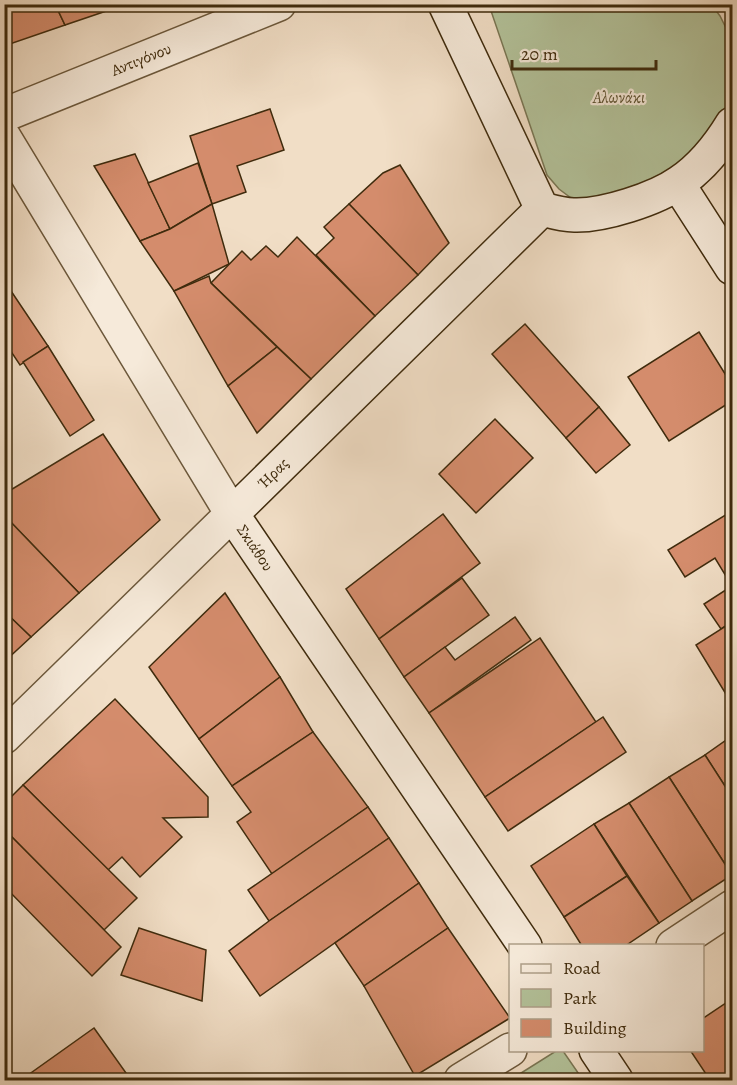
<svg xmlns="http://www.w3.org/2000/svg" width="737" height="1085" viewBox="0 0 737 1085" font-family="Alegreya,serif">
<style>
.green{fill:#b3c29a;stroke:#797654;stroke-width:1.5}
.building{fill:#d48c6c;stroke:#3f2b0d;stroke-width:1.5}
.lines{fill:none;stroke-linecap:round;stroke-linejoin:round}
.street-casing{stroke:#6c583b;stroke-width:36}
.secondary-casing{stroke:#3f2b0d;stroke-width:36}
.street{stroke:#f6eada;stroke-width:33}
.secondary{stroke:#f6eada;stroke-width:33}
.labels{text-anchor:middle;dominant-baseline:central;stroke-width:4.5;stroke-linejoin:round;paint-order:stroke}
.street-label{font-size:16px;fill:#3f2b0d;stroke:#f6eada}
.park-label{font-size:16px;font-style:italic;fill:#5c5130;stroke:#f6eada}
</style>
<rect width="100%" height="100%" fill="#f1dec6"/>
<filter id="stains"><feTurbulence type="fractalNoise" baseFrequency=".00333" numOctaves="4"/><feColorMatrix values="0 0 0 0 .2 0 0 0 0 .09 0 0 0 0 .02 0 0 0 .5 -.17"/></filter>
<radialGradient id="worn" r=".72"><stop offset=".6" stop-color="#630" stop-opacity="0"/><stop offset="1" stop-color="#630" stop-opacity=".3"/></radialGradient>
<g class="green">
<path d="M 489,5 L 712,5 L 720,16 L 732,40 L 732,100 L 726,116 L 710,143 L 650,187 L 575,201 L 559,189 L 547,175 Z"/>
<path d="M 556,1051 L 563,1051 L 583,1080 L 510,1080 Z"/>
</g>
<g class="building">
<path d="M 4,4 L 55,4 L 65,25 L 4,46 Z"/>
<path d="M 55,4 L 127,4 L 65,25 Z"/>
<path d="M 270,109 L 284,150 L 237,166 L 246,192 L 212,204 L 190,136 Z"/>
<path d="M 135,154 L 170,229 L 140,241 L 94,166 Z"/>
<path d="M 198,163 L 212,204 L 170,229 L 148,183 Z"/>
<path d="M 400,165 L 449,243 L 418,275 L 349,204 L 383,173 Z"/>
<path d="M 212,204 L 229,264 L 174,291 L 140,241 L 170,229 Z"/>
<path d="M 349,204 L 418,275 L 375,316 L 316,255 L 334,238 L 324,227 Z"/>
<path d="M 297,237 L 375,316 L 311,379 L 211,283 L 242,251 L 251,260 L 266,246 L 278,257 Z"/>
<path d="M 209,276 L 211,283 L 277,347 L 228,386 L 174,291 Z"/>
<path d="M 5,282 L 48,346 L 20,365 L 4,341 Z"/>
<path d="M 525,324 L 599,407 L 566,438 L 492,354 Z"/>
<path d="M 699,332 L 732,385 L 732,401 L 669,441 L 628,377 Z"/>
<path d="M 48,346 L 94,420 L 70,436 L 23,362 Z"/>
<path d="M 277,347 L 311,379 L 257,433 L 228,386 Z"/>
<path d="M 599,407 L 630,445 L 596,473 L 566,438 Z"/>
<path d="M 495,419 L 533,458 L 476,513 L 439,474 Z"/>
<path d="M 103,434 L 160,520 L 79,593 L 4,515 L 4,494 Z"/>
<path d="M 732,511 L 732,622 L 721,629 L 704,604 L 732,586 L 715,558 L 685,577 L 668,550 Z"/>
<path d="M 443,514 L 480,563 L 379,639 L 346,589 Z"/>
<path d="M 4,515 L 79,593 L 31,637 L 4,611 Z"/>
<path d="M 462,578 L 489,615 L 404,677 L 379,639 Z"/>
<path d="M 225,593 L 280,677 L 199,739 L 149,667 Z"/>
<path d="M 4,611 L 31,637 L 4,662 Z"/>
<path d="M 515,617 L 531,640 L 429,713 L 404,677 L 445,647 L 455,660 Z"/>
<path d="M 732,622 L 732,704 L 696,645 Z"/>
<path d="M 540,638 L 596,722 L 485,797 L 429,713 Z"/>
<path d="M 280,677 L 313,732 L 232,786 L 199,739 Z"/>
<path d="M 115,699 L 208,797 L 208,817 L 163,818 L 182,837 L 140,877 L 122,857 L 108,870 L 23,785 Z"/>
<path d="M 603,717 L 626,752 L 508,831 L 485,797 Z"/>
<path d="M 313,732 L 368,807 L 272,874 L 237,822 L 251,812 L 232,786 Z"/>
<path d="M 732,736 L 732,797 L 705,755 Z"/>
<path d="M 705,755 L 732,797 L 732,875 L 669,777 Z"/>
<path d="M 669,777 L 732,875 L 692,901 L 629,803 Z"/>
<path d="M 23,785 L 137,898 L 104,930 L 4,829 L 4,804 Z"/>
<path d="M 629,803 L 692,901 L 659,923 L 594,824 Z"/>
<path d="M 368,807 L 389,838 L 269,921 L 248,890 Z"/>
<path d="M 594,824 L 627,876 L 564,917 L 531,866 Z"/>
<path d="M 4,829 L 121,947 L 92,976 L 4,886 Z"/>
<path d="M 389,838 L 419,883 L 260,996 L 229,951 L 269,921 Z"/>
<path d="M 627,876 L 659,923 L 625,946 L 582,946 L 564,917 Z"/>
<path d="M 419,883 L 448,928 L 364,986 L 335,943 Z"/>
<path d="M 139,928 L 206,950 L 202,1001 L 121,975 Z"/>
<path d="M 448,928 L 510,1018 L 415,1076 L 364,986 Z"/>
<path d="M 732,999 L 732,1080 L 710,1080 L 690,1050 L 702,1050 L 702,1019 Z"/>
<path d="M 94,1028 L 131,1080 L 21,1080 Z"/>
</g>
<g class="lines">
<defs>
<g id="street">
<path id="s1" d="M 4,115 L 279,4"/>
<path d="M 4,137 L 232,514 L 4,737"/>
<path d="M 673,946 L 732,907"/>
<path d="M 461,1080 L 510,1050"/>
</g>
<g id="secondary">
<path d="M 445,4 L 542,209 C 553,212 563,215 574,215 C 603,216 656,199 680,182 C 702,167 718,147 732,124"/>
<path d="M 678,184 L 732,268"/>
<path id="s2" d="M 525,946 L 232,514 L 542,209"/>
<path d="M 596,1050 L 616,1080"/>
</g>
</defs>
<use href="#street" class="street-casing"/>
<use href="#secondary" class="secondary-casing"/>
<use href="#street" class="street"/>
<use href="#secondary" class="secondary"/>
</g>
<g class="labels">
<g class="street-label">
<text stroke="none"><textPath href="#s1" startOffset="148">Αντιγόνου</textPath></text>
<text stroke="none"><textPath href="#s2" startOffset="580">Ήρας</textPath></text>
<text transform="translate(255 548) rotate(56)">Σκιάθου</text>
</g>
<g class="park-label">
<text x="619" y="98">Αλωνάκι</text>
</g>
</g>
<rect width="737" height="1085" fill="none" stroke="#f1dec6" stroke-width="24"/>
<rect x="6" y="6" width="725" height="1073" fill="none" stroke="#3f2b0d" stroke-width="3"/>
<rect x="12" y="12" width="713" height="1061" fill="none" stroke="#3f2b0d" stroke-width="1.5"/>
<rect x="509" y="944" width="195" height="108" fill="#f6eada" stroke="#ad9e88" stroke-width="1.5"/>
<rect x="521" y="964" width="30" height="9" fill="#f6eada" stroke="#ad9e88" stroke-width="1.5"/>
<text x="563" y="974" font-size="18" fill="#3f2b0d">Road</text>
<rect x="521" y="989" width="30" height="18" fill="#b3c29a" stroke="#ad9e88" stroke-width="1.5"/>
<text x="563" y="1004" font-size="18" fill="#3f2b0d">Park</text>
<rect x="521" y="1019" width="30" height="18" fill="#d48c6c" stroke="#ad9e88" stroke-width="1.5"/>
<text x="563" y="1034" font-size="18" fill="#3f2b0d">Building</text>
<path d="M512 60v9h144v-9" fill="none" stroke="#3f2b0d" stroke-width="3"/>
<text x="521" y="60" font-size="18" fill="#3f2b0d" stroke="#f6eada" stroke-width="4.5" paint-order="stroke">20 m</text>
<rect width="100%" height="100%" filter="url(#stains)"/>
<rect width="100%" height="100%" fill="url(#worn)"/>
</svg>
